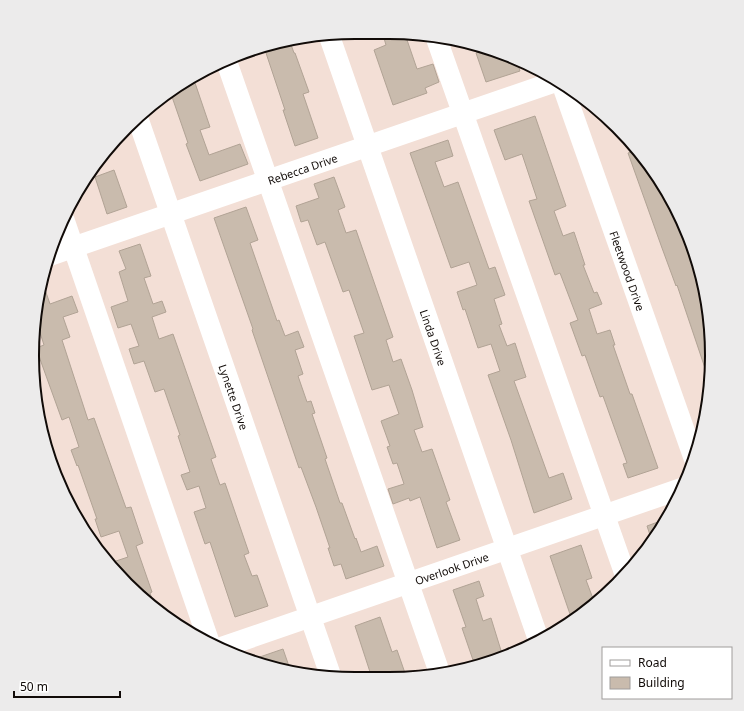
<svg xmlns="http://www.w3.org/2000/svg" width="744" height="711" viewBox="0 0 744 711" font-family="'Noto Sans',sans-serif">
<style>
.building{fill:#c9bbad;stroke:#b1a395}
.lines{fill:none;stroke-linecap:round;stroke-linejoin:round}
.minor{stroke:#fff;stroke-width:21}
.labels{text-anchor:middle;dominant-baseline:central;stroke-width:3;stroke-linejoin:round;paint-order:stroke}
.street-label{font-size:11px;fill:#110b08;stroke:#fff}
.rim{fill:none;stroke:#110b08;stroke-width:2}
</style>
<rect width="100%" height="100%" fill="#f3dfd6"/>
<g class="building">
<path d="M 383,35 L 406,37 L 417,69 L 433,64 L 439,82 L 425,88 L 427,93 L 393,105 L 374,50 L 386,45 Z"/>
<path d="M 289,39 L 294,53 L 295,53 L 309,92 L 303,94 L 318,138 L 295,146 L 283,110 L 285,110 L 264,47 Z"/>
<path d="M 488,49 L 499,53 L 501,60 L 509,57 L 516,59 L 520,71 L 486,82 L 476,53 Z"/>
<path d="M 193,77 L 210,127 L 200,130 L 209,155 L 240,144 L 248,164 L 200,181 L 186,144 L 188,143 L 170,91 L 176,87 Z"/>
<path d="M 535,116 L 566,206 L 554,211 L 563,236 L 574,232 L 585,265 L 583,265 L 594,293 L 597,292 L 602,304 L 589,309 L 597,334 L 610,330 L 615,345 L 613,345 L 630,394 L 632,394 L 658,468 L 628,478 L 623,464 L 627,463 L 603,396 L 600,397 L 585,355 L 582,356 L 570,323 L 578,320 L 560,273 L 555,275 L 529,201 L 537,199 L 522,154 L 505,160 L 494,130 Z"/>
<path d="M 448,140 L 453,156 L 435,162 L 444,187 L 458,182 L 489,269 L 495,267 L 505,295 L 494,299 L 502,324 L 499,325 L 507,346 L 515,343 L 526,377 L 514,381 L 549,478 L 563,473 L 572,499 L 534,513 L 511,440 L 488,375 L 500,371 L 491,344 L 478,348 L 465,309 L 463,310 L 457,292 L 477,285 L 469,262 L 451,268 L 410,153 Z"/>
<path d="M 637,150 L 669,194 L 685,231 L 691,246 L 692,246 L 695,252 L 709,314 L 711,379 L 709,380 L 677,285 L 676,286 L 662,248 L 628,153 Z"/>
<path d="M 114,170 L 127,207 L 107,214 L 95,177 Z"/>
<path d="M 334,177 L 345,207 L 338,210 L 346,233 L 356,230 L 393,337 L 386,340 L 393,362 L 401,359 L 412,390 L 423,427 L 414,430 L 422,452 L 432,449 L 450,500 L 446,502 L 460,540 L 437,548 L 420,497 L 410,501 L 409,498 L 393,504 L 388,489 L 404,484 L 397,463 L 393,464 L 387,447 L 390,446 L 381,421 L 399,414 L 389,385 L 372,390 L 354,336 L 364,333 L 349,290 L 343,292 L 325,242 L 317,245 L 308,220 L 301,222 L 296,206 L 319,198 L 314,184 Z"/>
<path d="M 246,207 L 258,240 L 250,243 L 277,321 L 279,320 L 285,336 L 298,331 L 304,347 L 295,350 L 303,374 L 298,376 L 307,402 L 311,401 L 315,413 L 312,414 L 327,458 L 325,459 L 340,503 L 342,503 L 355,539 L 356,538 L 361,552 L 377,546 L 384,566 L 346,579 L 341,564 L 334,566 L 328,548 L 330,548 L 316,507 L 301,467 L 299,468 L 252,330 L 253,329 L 214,218 Z"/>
<path d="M 140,244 L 151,276 L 144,278 L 153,304 L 162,301 L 166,312 L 152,317 L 159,339 L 173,334 L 216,457 L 211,459 L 220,485 L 225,483 L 249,553 L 244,555 L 252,576 L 257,575 L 268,606 L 235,617 L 210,542 L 205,544 L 194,512 L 206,508 L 199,486 L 187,490 L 181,475 L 190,472 L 178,436 L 180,435 L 164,389 L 155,392 L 144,361 L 134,364 L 129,349 L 139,346 L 131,324 L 118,328 L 111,307 L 128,301 L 119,272 L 126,269 L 119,251 Z"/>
<path d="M 42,281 L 50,304 L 72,296 L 78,312 L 63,317 L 70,337 L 62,340 L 88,420 L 94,418 L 126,508 L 131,507 L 143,543 L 136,546 L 152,592 L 150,593 L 155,608 L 127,584 L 110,563 L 128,557 L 119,531 L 101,537 L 95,519 L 97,519 L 78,465 L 77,466 L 71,450 L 79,447 L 69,417 L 62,420 L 36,348 L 44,345 L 35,317 Z"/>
<path d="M 666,519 L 658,532 L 652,541 L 647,526 Z"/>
<path d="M 581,545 L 592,578 L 586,580 L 595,604 L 572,620 L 550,556 Z"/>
<path d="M 479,581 L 484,596 L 476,599 L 483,621 L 491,618 L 503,657 L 492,662 L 477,666 L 474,659 L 473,660 L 462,628 L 466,627 L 453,590 Z"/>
<path d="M 380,617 L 392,652 L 397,650 L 406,676 L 371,675 L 355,626 Z"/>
<path d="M 283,649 L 291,672 L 251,660 Z"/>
</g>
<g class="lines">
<g class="minor">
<path id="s1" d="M 329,35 L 539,641"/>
<path d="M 437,40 L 625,574"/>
<path d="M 226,60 L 440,674"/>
<path id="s2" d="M 562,84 L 694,458"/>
<path id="s3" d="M 138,119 L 330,674"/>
<path d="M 64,220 L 209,642"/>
<path id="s4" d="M 48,256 L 557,81"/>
<path id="s5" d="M 220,648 L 683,488"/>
</g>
</g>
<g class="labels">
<g class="street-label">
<text stroke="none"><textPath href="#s4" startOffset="269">Rebecca Drive</textPath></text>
<text stroke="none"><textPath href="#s2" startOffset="198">Fleetwood Drive</textPath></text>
<text stroke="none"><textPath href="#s1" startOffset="320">Linda Drive</textPath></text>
<text stroke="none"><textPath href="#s3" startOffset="294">Lynette Drive</textPath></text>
<text stroke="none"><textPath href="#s5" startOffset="245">Overlook Drive</textPath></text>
</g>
</g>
<path d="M0 0H744V711H0ZM355 39H389A316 316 0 0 1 705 355V356A316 316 0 0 1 389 672H355A316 316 0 0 1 39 356V355A316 316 0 0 1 355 39Z" fill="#ecebeb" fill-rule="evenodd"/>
<path class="rim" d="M355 39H389A316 316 0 0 1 705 355V356A316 316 0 0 1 389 672H355A316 316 0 0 1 39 356V355A316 316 0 0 1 355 39Z"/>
<rect x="602" y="647" width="130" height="52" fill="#ffffff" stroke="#a09d9c"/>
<rect x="610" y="660" width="20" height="6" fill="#ffffff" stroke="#a09d9c"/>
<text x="638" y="667" font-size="12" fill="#110b08">Road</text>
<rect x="610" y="677" width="20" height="12" fill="#c9bbad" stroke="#a09d9c"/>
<text x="638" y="687" font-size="12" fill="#110b08">Building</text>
<path d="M14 691v6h106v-6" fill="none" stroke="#110b08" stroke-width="2"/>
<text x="20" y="691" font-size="12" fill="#110b08" stroke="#ffffff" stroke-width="3" paint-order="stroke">50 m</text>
</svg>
